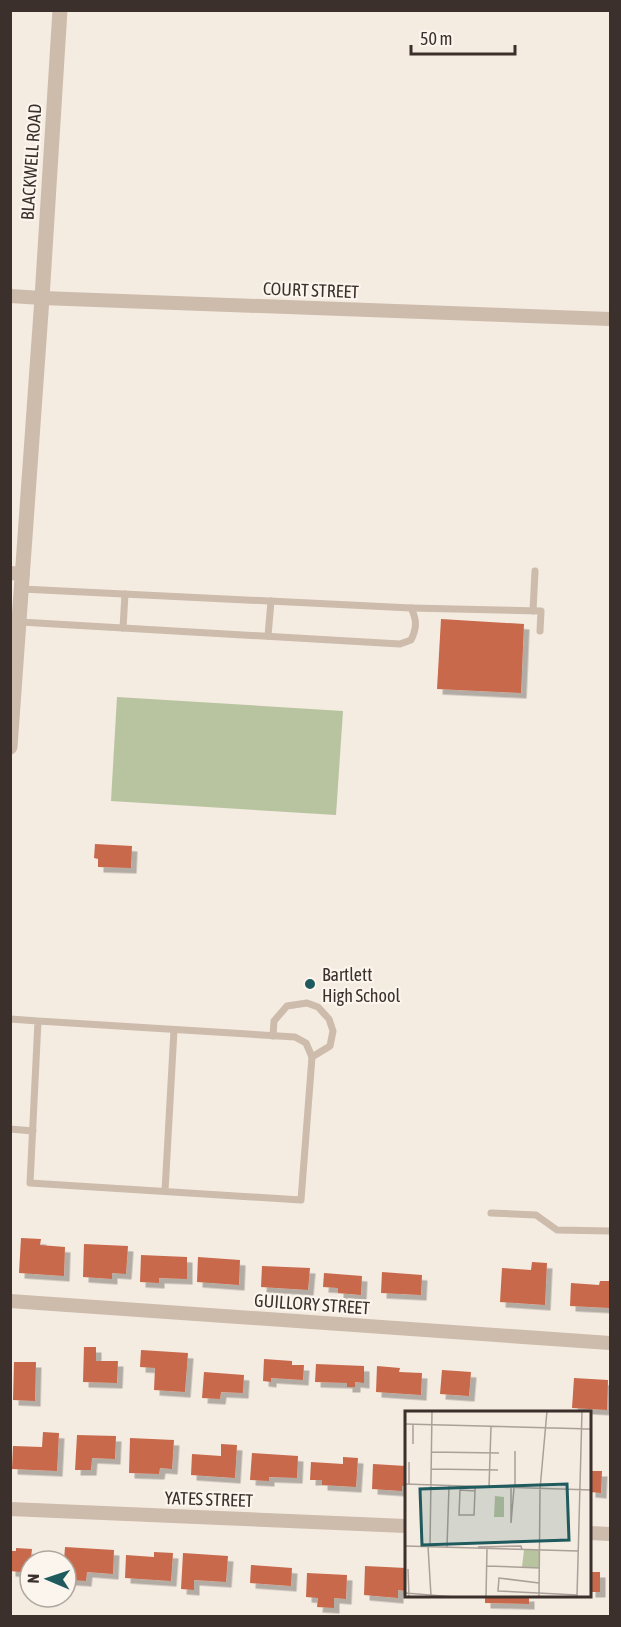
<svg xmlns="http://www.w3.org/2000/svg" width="621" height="1627" viewBox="0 0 621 1627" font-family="'Asap Condensed',sans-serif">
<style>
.green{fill:#b8c4a0}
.building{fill:#c8694b;filter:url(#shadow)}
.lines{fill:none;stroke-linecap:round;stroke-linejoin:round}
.service{stroke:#cdbbac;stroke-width:7}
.minor{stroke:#cdbbac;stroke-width:14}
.tertiary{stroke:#cdbbac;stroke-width:15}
.poi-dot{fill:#1f5a5e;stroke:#fbf5ee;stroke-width:2}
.labels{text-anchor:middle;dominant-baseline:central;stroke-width:4.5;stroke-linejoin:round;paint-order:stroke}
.street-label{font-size:18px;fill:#3b302b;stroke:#fbf5ee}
.poi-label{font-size:18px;fill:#3b302b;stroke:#fbf5ee;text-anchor:start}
.inset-road{fill:none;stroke:#aaa098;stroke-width:1.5}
.view{fill:#1f5a5e;fill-opacity:0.15;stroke:#1f5a5e;stroke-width:3}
.inset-edge{fill:none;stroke:#3b302b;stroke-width:3}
</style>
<defs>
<filter id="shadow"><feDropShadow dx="5.5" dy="5.5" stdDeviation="0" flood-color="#0004"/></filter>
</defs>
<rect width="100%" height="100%" fill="#f4ebe1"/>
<path class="green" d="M 117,697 L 343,711 L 336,815 L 111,801 Z"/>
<g class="building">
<path d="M 441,619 L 524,624 L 521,693 L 437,689 Z"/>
<path d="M 95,844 L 132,846 L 131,868 L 98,867 L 98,859 L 94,858 Z"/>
<path d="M 21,1238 L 41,1239 L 40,1245 L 65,1247 L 64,1276 L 19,1273 Z"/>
<path d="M 84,1244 L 128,1246 L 126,1274 L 112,1273 L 112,1279 L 83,1277 Z"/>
<path d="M 141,1255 L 187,1257 L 187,1279 L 159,1278 L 159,1283 L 140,1282 Z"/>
<path d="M 198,1257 L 240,1260 L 239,1285 L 197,1282 Z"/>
<path d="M 532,1262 L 547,1263 L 545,1305 L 500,1302 L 502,1268 L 531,1270 Z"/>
<path d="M 262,1266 L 310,1268 L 308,1290 L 261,1287 Z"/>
<path d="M 382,1272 L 422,1275 L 421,1295 L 381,1293 Z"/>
<path d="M 324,1273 L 362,1276 L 361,1295 L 338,1293 L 338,1288 L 323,1287 Z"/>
<path d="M 600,1281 L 610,1281 L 610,1308 L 570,1306 L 571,1283 L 599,1285 Z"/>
<path d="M 84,1347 L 96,1347 L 96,1361 L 118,1361 L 117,1383 L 83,1382 Z"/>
<path d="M 141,1350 L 188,1353 L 185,1392 L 154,1390 L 155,1368 L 140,1367 Z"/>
<path d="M 264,1359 L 292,1361 L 292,1365 L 304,1365 L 303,1380 L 271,1378 L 271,1382 L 263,1381 Z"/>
<path d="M 14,1362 L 36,1362 L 35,1401 L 13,1400 Z"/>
<path d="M 316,1364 L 364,1366 L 364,1383 L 355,1382 L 355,1387 L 347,1387 L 347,1383 L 315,1382 Z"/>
<path d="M 377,1366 L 400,1368 L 399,1372 L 422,1373 L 421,1395 L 376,1392 Z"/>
<path d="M 442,1370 L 471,1372 L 469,1396 L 440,1394 Z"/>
<path d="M 204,1372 L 244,1375 L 243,1393 L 221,1392 L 220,1399 L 202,1398 Z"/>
<path d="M 574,1378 L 608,1380 L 607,1410 L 572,1408 Z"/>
<path d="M 43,1432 L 59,1433 L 57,1471 L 12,1469 L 13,1446 L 42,1447 Z"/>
<path d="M 77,1435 L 116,1436 L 115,1459 L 92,1458 L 91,1470 L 75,1470 Z"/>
<path d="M 130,1438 L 174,1440 L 172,1469 L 160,1468 L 159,1474 L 129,1473 Z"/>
<path d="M 221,1444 L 237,1445 L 235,1478 L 191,1475 L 192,1454 L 221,1456 Z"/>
<path d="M 252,1453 L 298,1456 L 297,1478 L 269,1477 L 269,1481 L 250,1480 Z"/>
<path d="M 343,1457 L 358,1458 L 356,1487 L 322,1485 L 322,1480 L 310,1480 L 311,1462 L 343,1464 Z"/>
<path d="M 373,1464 L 406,1466 L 406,1486 L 402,1486 L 402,1491 L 372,1489 Z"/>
<path d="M 590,1471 L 602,1471 L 601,1493 L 590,1492 Z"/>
<path d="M 65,1547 L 114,1550 L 113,1574 L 87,1572 L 86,1581 L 70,1580 L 70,1572 L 66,1571 L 66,1561 L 64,1561 Z"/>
<path d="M 16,1548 L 32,1549 L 31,1558 L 45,1558 L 45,1561 L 30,1561 L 30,1573 L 10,1571 L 10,1551 L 16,1551 Z"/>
<path d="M 154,1552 L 173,1553 L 171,1581 L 125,1578 L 126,1555 L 154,1557 Z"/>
<path d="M 183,1553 L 228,1556 L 226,1582 L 194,1580 L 194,1590 L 181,1589 Z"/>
<path d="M 251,1565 L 292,1568 L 291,1586 L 250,1583 Z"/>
<path d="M 365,1566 L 406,1568 L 406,1591 L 398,1590 L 398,1598 L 364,1595 Z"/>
<rect x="590" y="1572" width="10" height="20"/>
<path d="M 307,1573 L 347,1575 L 346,1599 L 334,1598 L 334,1608 L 317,1607 L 318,1598 L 306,1597 Z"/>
<path d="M 485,1596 L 529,1596 L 529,1604 L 485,1603 Z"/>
</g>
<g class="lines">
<g class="service">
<path d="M 411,608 L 541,611 L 540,631"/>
<path d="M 533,611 L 535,571"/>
<path d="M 20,622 L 400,644 L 411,640 C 417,628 417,620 411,608 L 22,589"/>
<path d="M 123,628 L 125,594"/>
<path d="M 268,636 L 271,601"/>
<path d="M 10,1019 L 38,1021 L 30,1183 L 301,1200 L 312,1057 L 306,1043 L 295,1037 L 38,1021"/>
<path d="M 273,1036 L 274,1021 L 287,1006 L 307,1003 L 318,1007 L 329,1019 L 333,1031 L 330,1046 L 312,1057"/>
<path d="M 10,1129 L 33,1131"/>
<path d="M 165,1191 L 174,1030"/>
<path d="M 491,1213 L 536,1215 L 557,1230 L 610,1231"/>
</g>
<g class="minor">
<path d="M 10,296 L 42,298 L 610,319"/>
<path d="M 10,573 L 23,574"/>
<path d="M 10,1301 L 610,1343"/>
<path d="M 10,1509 L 406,1526"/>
<path d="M 590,1533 L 610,1534"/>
</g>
<path class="tertiary" d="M 10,747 L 42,298 L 60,10"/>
</g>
<circle class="poi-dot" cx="310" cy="984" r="6"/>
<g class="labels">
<g class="street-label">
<text transform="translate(31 162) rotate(-86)">BLACKWELL ROAD</text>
<text transform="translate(311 290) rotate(2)">COURT STREET</text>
<text transform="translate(312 1304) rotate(4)">GUILLORY STREET</text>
<text transform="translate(209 1499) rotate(2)">YATES STREET</text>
</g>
<g class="poi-label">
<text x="322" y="974">Bartlett<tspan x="322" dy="21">High School</tspan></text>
</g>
</g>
<g transform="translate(405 1411)">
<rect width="186" height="186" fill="#f4ebe1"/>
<path d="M 90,85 L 99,86 L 99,106 L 89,106 ZM 119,139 L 135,139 L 135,157 L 117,156 Z" fill="#b8c4a0"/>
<path class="inset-road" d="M 0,13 L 186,18M 8,33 L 8,13M 26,41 L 94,42M 26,58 L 93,59M 0,73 L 186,79M 4,73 L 4,51M 84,76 L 86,15M 106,77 L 106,112 L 109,77M 110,77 L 110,40M 70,80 L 69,104 L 54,104 L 55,79 L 70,80 L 70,75M 0,135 L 173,140M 23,135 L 26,185M 25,135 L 27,0M 42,136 L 44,75M 73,136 L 116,135 L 117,139M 82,155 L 135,157M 3,158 L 4,186M 134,172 L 94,167 L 93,180 L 172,184M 0,182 L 50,186M 81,186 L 82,137M 134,186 L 135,78 L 142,0M 172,186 L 177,0"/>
<path class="view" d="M 162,73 L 164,129 L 17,134 L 15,78 Z"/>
<rect width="186" height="186" class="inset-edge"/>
</g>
<rect width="621" height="1627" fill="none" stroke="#3b302b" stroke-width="24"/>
<g transform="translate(48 1579) rotate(272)"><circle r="28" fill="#fbf5ee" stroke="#aea6a0" stroke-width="1.5"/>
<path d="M0-4.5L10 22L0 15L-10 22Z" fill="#1f5a5e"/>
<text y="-9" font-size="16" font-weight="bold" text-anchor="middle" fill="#3b302b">N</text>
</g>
<path d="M411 45v9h104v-9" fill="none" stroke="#3b302b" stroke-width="3"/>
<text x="420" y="45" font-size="18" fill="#3b302b" stroke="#fbf5ee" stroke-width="4.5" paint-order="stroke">50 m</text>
</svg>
